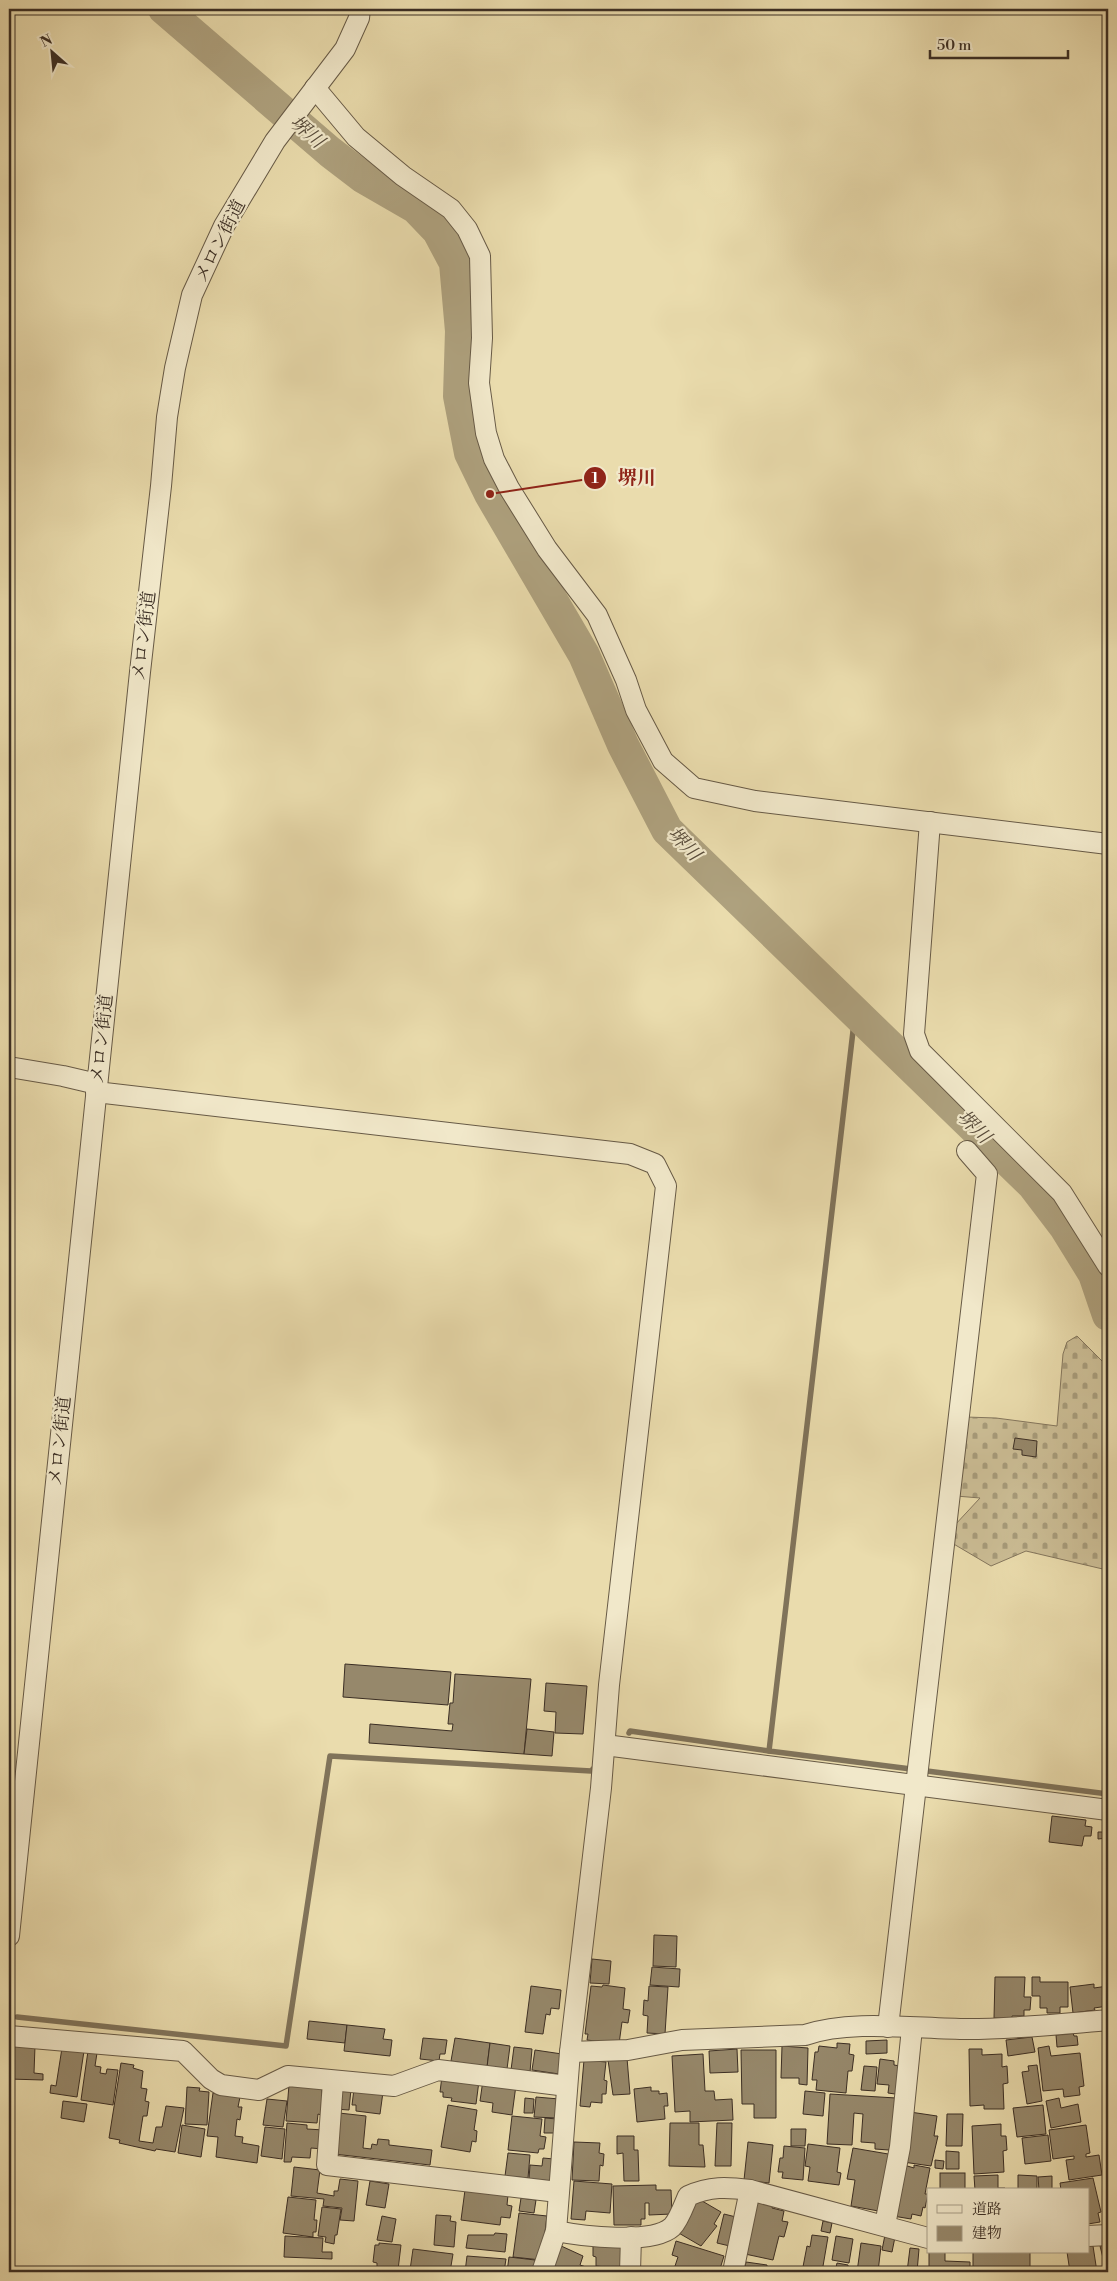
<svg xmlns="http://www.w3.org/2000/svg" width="1117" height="2281" viewBox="0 0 1117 2281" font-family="'Libre Bodoni','Noto Serif JP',serif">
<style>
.cemetery{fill:url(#cemetery-stones);stroke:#84765d}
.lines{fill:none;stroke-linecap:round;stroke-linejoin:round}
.stream{stroke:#80735a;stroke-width:5.5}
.river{stroke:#aea17e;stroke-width:32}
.building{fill:#96886b;stroke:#3b2e24}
.minor-casing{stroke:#675a46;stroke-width:22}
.minor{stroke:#f1e8ca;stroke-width:20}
.labels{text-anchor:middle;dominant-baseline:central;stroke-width:4.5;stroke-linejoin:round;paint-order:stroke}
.street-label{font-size:18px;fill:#3b2e24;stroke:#f1e8ca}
.water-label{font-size:19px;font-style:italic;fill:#584b3a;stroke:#f1e8ca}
.leader{fill:none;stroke:#8f2418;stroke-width:2}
.callout-dot{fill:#8f2418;stroke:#f1e8ca;stroke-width:2}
.mark-label{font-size:15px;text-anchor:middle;font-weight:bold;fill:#fff}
.callout-label{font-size:19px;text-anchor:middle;font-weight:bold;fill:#8f2418;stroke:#f1e8ca;stroke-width:4.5;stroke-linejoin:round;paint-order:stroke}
</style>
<defs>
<pattern id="cemetery-stones" width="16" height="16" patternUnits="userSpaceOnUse" patternTransform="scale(1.25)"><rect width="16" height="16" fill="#ccbe96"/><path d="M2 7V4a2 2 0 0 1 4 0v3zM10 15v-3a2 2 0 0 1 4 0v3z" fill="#a79b7a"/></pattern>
</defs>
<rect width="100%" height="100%" fill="#eadcad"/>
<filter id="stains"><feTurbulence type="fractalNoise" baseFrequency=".004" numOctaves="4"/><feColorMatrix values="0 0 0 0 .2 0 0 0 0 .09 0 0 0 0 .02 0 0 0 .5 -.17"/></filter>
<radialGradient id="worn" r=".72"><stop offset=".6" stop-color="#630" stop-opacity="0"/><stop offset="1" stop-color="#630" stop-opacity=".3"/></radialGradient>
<path class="cemetery" d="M 1077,1336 L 1108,1367 L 1107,1570 L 1026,1551 L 991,1566 L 952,1543 L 954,1526 L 980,1498 L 956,1496 L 966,1417 L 996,1418 L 1057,1426 L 1063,1354 L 1067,1342 Z"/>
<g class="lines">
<g class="stream">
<path d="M 855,1014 L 769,1751 L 1108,1794"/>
<path d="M 629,1733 L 630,1731 L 769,1751"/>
<path d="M 17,2017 L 286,2046 L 330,1756 L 591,1771 L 597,1765"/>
</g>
<path class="river" d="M 164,9 L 330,152 L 364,178 L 416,208 L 438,231 L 455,263 L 461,331 L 459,396 L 470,453 L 490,494 L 584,655 L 623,745 L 667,830 L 1033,1185 L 1065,1227 L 1094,1274 L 1108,1315"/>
</g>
<g class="building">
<path d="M 1015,1438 L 1037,1441 L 1036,1457 L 1022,1455 L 1022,1450 L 1013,1449 Z"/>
<path d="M 345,1664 L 451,1672 L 448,1705 L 343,1697 Z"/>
<path d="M 455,1674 L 531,1679 L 524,1754 L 369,1743 L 370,1724 L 452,1731 L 453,1724 L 448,1724 L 450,1703 L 453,1703 Z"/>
<path d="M 546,1683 L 587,1686 L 583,1734 L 555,1733 L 556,1712 L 544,1711 Z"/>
<path d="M 527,1729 L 554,1732 L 552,1756 L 524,1754 Z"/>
<path d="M 1052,1816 L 1086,1820 L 1085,1826 L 1092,1827 L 1091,1836 L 1084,1836 L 1082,1846 L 1049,1842 Z"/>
<path d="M 1098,1832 L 1108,1832 L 1108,1838 L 1098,1839 Z"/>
<path d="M 654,1935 L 677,1936 L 676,1967 L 653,1966 Z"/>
<path d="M 592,1959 L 611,1961 L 609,1984 L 590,1983 Z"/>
<path d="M 652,1967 L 680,1969 L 679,1987 L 650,1985 Z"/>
<path d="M 995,1977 L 1025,1977 L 1024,1997 L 1031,1997 L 1030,2010 L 1024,2010 L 1024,2016 L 1012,2016 L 1012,2019 L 994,2018 Z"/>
<path d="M 1032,1977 L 1040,1977 L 1040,1982 L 1068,1982 L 1068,2007 L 1060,2007 L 1060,2013 L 1047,2013 L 1047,2008 L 1040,2008 L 1040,1996 L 1032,1996 Z"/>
<path d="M 1094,1984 L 1094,1988 L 1108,1986 L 1108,2006 L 1094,2008 L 1095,2010 L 1073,2013 L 1070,1987 Z"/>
<path d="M 603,1985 L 625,1988 L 623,2009 L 630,2010 L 628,2023 L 622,2022 L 619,2044 L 587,2040 L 588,2034 L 585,2034 L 591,1986 L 602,1987 Z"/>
<path d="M 531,1986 L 561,1990 L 559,2009 L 551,2008 L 550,2015 L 546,2014 L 543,2034 L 525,2032 Z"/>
<path d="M 649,1986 L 668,1987 L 665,2034 L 647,2033 L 648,2016 L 643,2015 L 644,2000 L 648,2001 Z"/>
<path d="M 309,2021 L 347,2025 L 345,2043 L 307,2039 Z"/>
<path d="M 347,2025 L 385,2029 L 383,2039 L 392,2040 L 390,2056 L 344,2051 Z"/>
<path d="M 1073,2033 L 1074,2036 L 1077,2036 L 1078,2045 L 1057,2047 L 1056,2035 Z"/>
<path d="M 1032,2037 L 1035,2052 L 1008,2056 L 1006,2040 Z"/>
<path d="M 423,2038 L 447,2040 L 445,2054 L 440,2054 L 439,2061 L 420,2059 Z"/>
<path d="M 455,2038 L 490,2043 L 487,2067 L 451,2061 Z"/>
<path d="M 887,2040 L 887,2053 L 866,2054 L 866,2041 Z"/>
<path d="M 490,2043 L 510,2046 L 507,2069 L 487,2067 Z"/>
<path d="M 837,2043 L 850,2044 L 849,2054 L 854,2055 L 852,2071 L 848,2071 L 846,2093 L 816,2090 L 817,2080 L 812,2080 L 815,2052 L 818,2052 L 819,2046 L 837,2048 Z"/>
<path d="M 9,2045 L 35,2046 L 34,2073 L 43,2074 L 43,2080 L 9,2079 Z"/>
<path d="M 782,2046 L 808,2048 L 807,2085 L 799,2084 L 799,2078 L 781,2078 Z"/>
<path d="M 1049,2046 L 1051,2056 L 1080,2053 L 1084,2086 L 1079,2087 L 1080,2095 L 1064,2097 L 1063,2089 L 1043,2091 L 1038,2048 Z"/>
<path d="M 514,2047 L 532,2049 L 530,2072 L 511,2070 Z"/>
<path d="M 62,2048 L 84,2051 L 77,2097 L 50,2093 L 51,2085 L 56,2086 Z"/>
<path d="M 737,2049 L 738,2072 L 710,2073 L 709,2051 Z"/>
<path d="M 969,2049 L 982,2049 L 982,2055 L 1002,2054 L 1002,2067 L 1007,2066 L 1008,2083 L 1003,2084 L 1004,2109 L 984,2109 L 984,2105 L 970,2106 Z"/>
<path d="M 535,2050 L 562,2054 L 559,2074 L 532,2070 Z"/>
<path d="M 741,2050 L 776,2050 L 776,2118 L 754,2118 L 754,2104 L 742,2104 Z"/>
<path d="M 88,2051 L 97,2053 L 95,2066 L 101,2067 L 100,2073 L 106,2074 L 107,2069 L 118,2070 L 113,2105 L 81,2100 Z"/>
<path d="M 703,2054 L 705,2091 L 714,2091 L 715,2100 L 732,2099 L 733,2120 L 690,2122 L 690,2111 L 675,2112 L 672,2056 Z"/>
<path d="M 627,2058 L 630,2094 L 613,2095 L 608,2060 Z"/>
<path d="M 880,2059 L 894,2061 L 894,2065 L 906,2067 L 902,2095 L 888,2093 L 889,2085 L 877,2084 Z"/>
<path d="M 584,2060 L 606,2062 L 604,2080 L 607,2081 L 606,2094 L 602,2094 L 602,2103 L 591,2102 L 590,2107 L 580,2106 Z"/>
<path d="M 121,2063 L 134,2065 L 133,2068 L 143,2071 L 141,2088 L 147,2089 L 145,2101 L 149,2102 L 147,2116 L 143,2116 L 139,2141 L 153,2143 L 156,2127 L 162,2127 L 166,2106 L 184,2108 L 175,2152 L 156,2149 L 155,2151 L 119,2143 L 120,2140 L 109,2138 Z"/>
<path d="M 1037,2065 L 1042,2101 L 1027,2104 L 1022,2072 L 1029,2071 L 1028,2066 Z"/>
<path d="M 864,2066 L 877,2067 L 875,2091 L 861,2090 Z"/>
<path d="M 442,2076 L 479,2081 L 476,2104 L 451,2101 L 452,2098 L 443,2097 L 443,2092 L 440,2092 Z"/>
<path d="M 483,2080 L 516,2085 L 512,2115 L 492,2112 L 493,2103 L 480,2101 Z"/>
<path d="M 289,2085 L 322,2088 L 321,2115 L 318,2114 L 317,2123 L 286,2121 Z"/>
<path d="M 187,2087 L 200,2088 L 199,2091 L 209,2092 L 207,2125 L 185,2124 Z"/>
<path d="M 651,2087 L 651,2091 L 659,2091 L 659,2094 L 667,2093 L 668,2106 L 664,2106 L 665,2119 L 637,2122 L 634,2089 Z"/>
<path d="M 337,2088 L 351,2089 L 349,2110 L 335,2109 Z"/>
<path d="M 354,2089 L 383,2092 L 380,2114 L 356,2111 L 356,2105 L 352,2105 Z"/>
<path d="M 805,2091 L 825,2093 L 823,2116 L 803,2114 Z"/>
<path d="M 213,2093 L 240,2097 L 238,2107 L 242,2107 L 240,2120 L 237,2119 L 235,2136 L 243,2137 L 242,2143 L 259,2146 L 257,2163 L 216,2157 L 218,2137 L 207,2136 Z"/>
<path d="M 830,2094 L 896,2098 L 893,2145 L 890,2145 L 889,2150 L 875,2149 L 875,2143 L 861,2142 L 863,2114 L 854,2113 L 852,2145 L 827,2144 Z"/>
<path d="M 536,2097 L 559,2099 L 557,2118 L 534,2117 Z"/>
<path d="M 525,2098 L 534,2099 L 533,2113 L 524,2113 Z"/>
<path d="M 1059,2098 L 1061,2108 L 1078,2104 L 1081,2122 L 1051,2128 L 1046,2101 Z"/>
<path d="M 267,2099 L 287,2101 L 283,2127 L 263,2125 Z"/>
<path d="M 63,2101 L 87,2104 L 84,2122 L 61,2118 Z"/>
<path d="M 448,2105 L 477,2110 L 474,2130 L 477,2131 L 476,2142 L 472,2141 L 470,2152 L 441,2147 Z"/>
<path d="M 1043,2105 L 1046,2134 L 1017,2137 L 1013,2108 Z"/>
<path d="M 910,2112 L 937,2116 L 934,2136 L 938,2136 L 931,2166 L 903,2162 Z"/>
<path d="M 339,2113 L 366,2116 L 363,2148 L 371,2149 L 372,2144 L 377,2145 L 378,2139 L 389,2140 L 389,2145 L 432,2150 L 430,2165 L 334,2154 Z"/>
<path d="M 947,2114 L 963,2114 L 962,2146 L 946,2146 Z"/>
<path d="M 512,2116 L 542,2119 L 540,2136 L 546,2137 L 544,2149 L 539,2149 L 538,2153 L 508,2150 Z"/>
<path d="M 545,2118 L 557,2119 L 556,2133 L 544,2133 Z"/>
<path d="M 287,2123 L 307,2125 L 307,2129 L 324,2130 L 323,2149 L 311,2148 L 310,2158 L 292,2157 L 291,2162 L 284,2162 Z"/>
<path d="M 670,2123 L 699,2123 L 699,2145 L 703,2145 L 705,2167 L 669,2166 Z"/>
<path d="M 717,2123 L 732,2123 L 731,2166 L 715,2166 Z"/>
<path d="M 1001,2124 L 1001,2136 L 1006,2136 L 1007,2150 L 1003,2151 L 1004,2172 L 974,2174 L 972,2126 Z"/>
<path d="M 182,2125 L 205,2129 L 201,2157 L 178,2153 Z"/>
<path d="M 1086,2125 L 1090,2153 L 1086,2154 L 1086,2157 L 1099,2155 L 1102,2175 L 1069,2180 L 1066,2160 L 1074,2159 L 1074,2156 L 1053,2159 L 1049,2130 Z"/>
<path d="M 265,2127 L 285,2129 L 282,2159 L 261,2156 Z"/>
<path d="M 791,2129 L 806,2129 L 805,2146 L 791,2146 Z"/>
<path d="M 1048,2135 L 1051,2161 L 1025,2164 L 1022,2138 Z"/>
<path d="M 617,2136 L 634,2136 L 634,2150 L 638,2150 L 639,2181 L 624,2181 L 623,2153 L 617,2154 Z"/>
<path d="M 574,2142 L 600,2143 L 599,2153 L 604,2154 L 603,2166 L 600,2165 L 599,2181 L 572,2180 Z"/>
<path d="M 748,2142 L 773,2145 L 769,2183 L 744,2180 Z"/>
<path d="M 808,2144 L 840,2148 L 837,2172 L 841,2173 L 839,2185 L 808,2181 L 810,2167 L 805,2166 Z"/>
<path d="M 784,2146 L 805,2148 L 803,2180 L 782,2178 L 783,2172 L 778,2172 L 780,2158 L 783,2158 Z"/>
<path d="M 853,2148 L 894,2155 L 884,2212 L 851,2206 L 855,2180 L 847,2179 Z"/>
<path d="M 946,2151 L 959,2152 L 959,2169 L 946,2169 Z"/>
<path d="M 508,2153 L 530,2155 L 528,2178 L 505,2176 Z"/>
<path d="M 543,2158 L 554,2159 L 552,2181 L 529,2179 L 530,2165 L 542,2166 Z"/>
<path d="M 935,2160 L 944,2161 L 943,2169 L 935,2168 Z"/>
<path d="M 904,2165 L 914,2168 L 914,2165 L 930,2168 L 925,2194 L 928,2194 L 925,2208 L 923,2207 L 921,2216 L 912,2214 L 911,2219 L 893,2216 Z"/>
<path d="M 294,2167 L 320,2170 L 317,2193 L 334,2196 L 334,2191 L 338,2191 L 340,2179 L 358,2181 L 354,2221 L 340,2220 L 342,2208 L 323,2206 L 324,2199 L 291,2196 Z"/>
<rect x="940" y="2173" width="25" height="17"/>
<path d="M 998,2175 L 998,2188 L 1005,2188 L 1005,2190 L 975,2190 L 974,2176 Z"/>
<path d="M 1018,2175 L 1037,2176 L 1037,2190 L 1018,2190 Z"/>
<path d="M 1052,2176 L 1052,2190 L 1039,2190 L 1038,2177 Z"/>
<path d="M 1093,2178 L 1101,2212 L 1098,2213 L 1100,2222 L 1088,2224 L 1088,2190 L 1061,2190 L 1060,2183 Z"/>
<path d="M 370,2181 L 389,2184 L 385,2208 L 366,2205 Z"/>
<path d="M 574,2181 L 612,2184 L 610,2213 L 586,2211 L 585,2220 L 571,2219 Z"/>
<path d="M 656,2185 L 656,2190 L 671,2190 L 672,2214 L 649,2215 L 649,2203 L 645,2203 L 645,2219 L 641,2219 L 641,2225 L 614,2225 L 613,2186 Z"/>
<path d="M 465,2190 L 508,2195 L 507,2205 L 512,2206 L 510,2218 L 501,2217 L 500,2225 L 461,2220 Z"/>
<path d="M 288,2197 L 316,2200 L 314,2220 L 317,2220 L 316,2232 L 313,2232 L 313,2237 L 283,2233 Z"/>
<path d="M 521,2198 L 536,2200 L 534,2213 L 519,2211 Z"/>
<path d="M 697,2198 L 721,2212 L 714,2224 L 717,2226 L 701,2246 L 677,2232 Z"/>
<path d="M 758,2200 L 774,2203 L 772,2208 L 784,2211 L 782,2221 L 788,2222 L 784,2237 L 779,2236 L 773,2260 L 745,2254 Z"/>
<path d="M 322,2207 L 341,2209 L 337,2235 L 335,2235 L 334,2244 L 325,2242 L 326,2237 L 318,2236 Z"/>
<path d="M 519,2213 L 547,2216 L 545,2232 L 549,2232 L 541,2260 L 513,2257 Z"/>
<path d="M 724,2214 L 740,2218 L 734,2247 L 717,2243 Z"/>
<path d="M 436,2215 L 451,2216 L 450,2221 L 456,2222 L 454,2247 L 434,2245 Z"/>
<path d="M 382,2216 L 396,2219 L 392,2242 L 377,2240 Z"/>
<path d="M 823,2221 L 832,2223 L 830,2233 L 821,2231 Z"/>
<path d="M 495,2233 L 507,2234 L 505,2252 L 466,2248 L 468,2235 L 494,2235 Z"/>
<path d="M 812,2235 L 828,2237 L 822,2272 L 802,2272 L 807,2246 L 810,2247 Z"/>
<path d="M 885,2235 L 895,2237 L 892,2252 L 882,2250 Z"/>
<path d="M 285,2236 L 323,2238 L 322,2252 L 332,2252 L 332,2259 L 284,2257 Z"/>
<path d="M 836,2236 L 853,2239 L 849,2263 L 832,2260 Z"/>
<path d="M 676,2241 L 724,2256 L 719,2272 L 673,2272 L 678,2257 L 672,2255 Z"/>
<path d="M 593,2242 L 624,2244 L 624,2272 L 605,2272 L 606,2267 L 596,2266 L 596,2257 L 593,2256 Z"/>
<path d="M 379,2243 L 401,2245 L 398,2270 L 377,2268 L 377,2263 L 373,2262 L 375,2245 L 379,2245 Z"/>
<path d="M 861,2243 L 881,2246 L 878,2272 L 857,2272 Z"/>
<path d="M 1108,2244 L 1108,2261 L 1104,2262 L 1100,2246 Z"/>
<path d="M 559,2245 L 583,2256 L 580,2265 L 586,2267 L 584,2272 L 548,2272 Z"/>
<path d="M 1088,2246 L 1093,2246 L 1097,2272 L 1070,2272 L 1067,2252 L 1088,2252 Z"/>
<path d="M 910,2248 L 919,2249 L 917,2272 L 907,2272 Z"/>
<path d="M 413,2249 L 453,2254 L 450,2272 L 410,2270 Z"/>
<path d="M 929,2252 L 945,2252 L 945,2261 L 970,2262 L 970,2272 L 929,2272 Z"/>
<rect x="973" y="2252" width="57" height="20"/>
<path d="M 467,2256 L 506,2259 L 504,2272 L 465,2272 Z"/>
<path d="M 509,2257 L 535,2260 L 533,2272 L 507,2272 Z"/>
<path d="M 746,2262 L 767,2265 L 767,2268 L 787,2272 L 739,2272 L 740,2266 L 745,2267 Z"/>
<path d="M 837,2263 L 848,2265 L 848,2272 L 835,2272 Z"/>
</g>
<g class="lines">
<defs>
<g id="minor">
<path d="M 315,88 L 356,137 L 403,176 L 451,209 L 467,229 L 480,256 L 482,338 L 479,383 L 486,433 L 494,459 L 509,488 L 547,549 L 597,615 L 626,680 L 636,710 L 663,761 L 694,788 L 755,801 L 1108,844"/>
<path d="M 930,822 L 914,1034 L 920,1051 L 1062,1193 L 1108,1266"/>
<path d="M 9,1067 L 63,1076 L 97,1084"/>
<path d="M 96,1092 L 630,1154 L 655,1164 L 666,1186 L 609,1685 L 601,1788 L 570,2052 L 556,2231 L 542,2272"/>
<path d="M 605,1745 L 1108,1810"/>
<path d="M 9,1936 L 140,672 L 161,486 L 167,417 L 175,368 L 192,295 L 224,226 L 275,141 L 345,49 L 359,18 L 360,9"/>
<path d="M 888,2027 L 987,1174 L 967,1151"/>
<path d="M 9,2036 L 183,2051 L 211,2079 L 221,2085 L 259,2090 L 288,2076 L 394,2086 L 438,2070 L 567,2086"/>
<path d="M 570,2052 L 628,2050 L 682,2040 L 805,2035 C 852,2019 917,2029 968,2029 C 1015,2029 1061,2024 1108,2020"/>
<path d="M 333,2082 L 327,2165 L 558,2192"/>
<path d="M 885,2225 L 900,2147 L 912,2028"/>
<path d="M 556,2231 C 581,2236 652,2245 672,2227 C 679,2220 684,2205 688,2196 C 710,2186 727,2187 750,2190 L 928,2238"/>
<path d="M 1088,2236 L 1108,2235"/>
<path d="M 630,2272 L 631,2237"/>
<path d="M 733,2272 L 750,2190"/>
</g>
</defs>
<use href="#minor" class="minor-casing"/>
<use href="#minor" class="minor"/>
</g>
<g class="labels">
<g class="street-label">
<text transform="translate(220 241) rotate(-63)">メロン街道</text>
<text transform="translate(144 636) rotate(-83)">メロン街道</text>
<text transform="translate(102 1039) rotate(-84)">メロン街道</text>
<text transform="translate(60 1441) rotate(-84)">メロン街道</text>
</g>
<g class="water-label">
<text transform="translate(307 132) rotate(41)">堺川</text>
<text transform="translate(684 844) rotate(46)">堺川</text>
<text transform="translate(974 1127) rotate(44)">堺川</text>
</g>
</g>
<path class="leader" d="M490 494L595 478"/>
<g class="callout-dot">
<circle cx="490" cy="494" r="5"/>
<circle cx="595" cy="478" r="12"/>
</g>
<g class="mark-label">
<text x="595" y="483">1</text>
</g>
<g class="callout-label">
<text x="637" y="484">堺川</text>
</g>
<rect width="1117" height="2281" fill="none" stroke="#eadcad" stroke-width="30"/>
<rect x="10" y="10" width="1097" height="2261" fill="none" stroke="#3b2e24" stroke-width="2.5"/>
<rect x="15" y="15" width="1087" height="2251" fill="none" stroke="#3b2e24"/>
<rect x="927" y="2188" width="162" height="65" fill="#f1e8ca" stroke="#a89e88"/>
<rect x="937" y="2205" width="25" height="8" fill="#f1e8ca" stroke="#a89e88"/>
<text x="972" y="2214" font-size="15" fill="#3b2e24">道路</text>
<rect x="937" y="2226" width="25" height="15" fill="#96886b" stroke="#a89e88"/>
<text x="972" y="2238" font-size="15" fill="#3b2e24">建物</text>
<g transform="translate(52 52) rotate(333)" stroke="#f1e8ca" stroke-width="4" paint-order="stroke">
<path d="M0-4L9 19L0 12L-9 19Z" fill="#3b2e24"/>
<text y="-8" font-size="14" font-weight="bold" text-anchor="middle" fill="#3b2e24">N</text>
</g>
<path d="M930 50v8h138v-8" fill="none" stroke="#3b2e24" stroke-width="2.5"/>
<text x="937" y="50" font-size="15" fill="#3b2e24" stroke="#f1e8ca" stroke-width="4" paint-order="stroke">50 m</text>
<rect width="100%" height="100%" filter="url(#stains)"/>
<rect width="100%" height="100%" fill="url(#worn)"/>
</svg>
